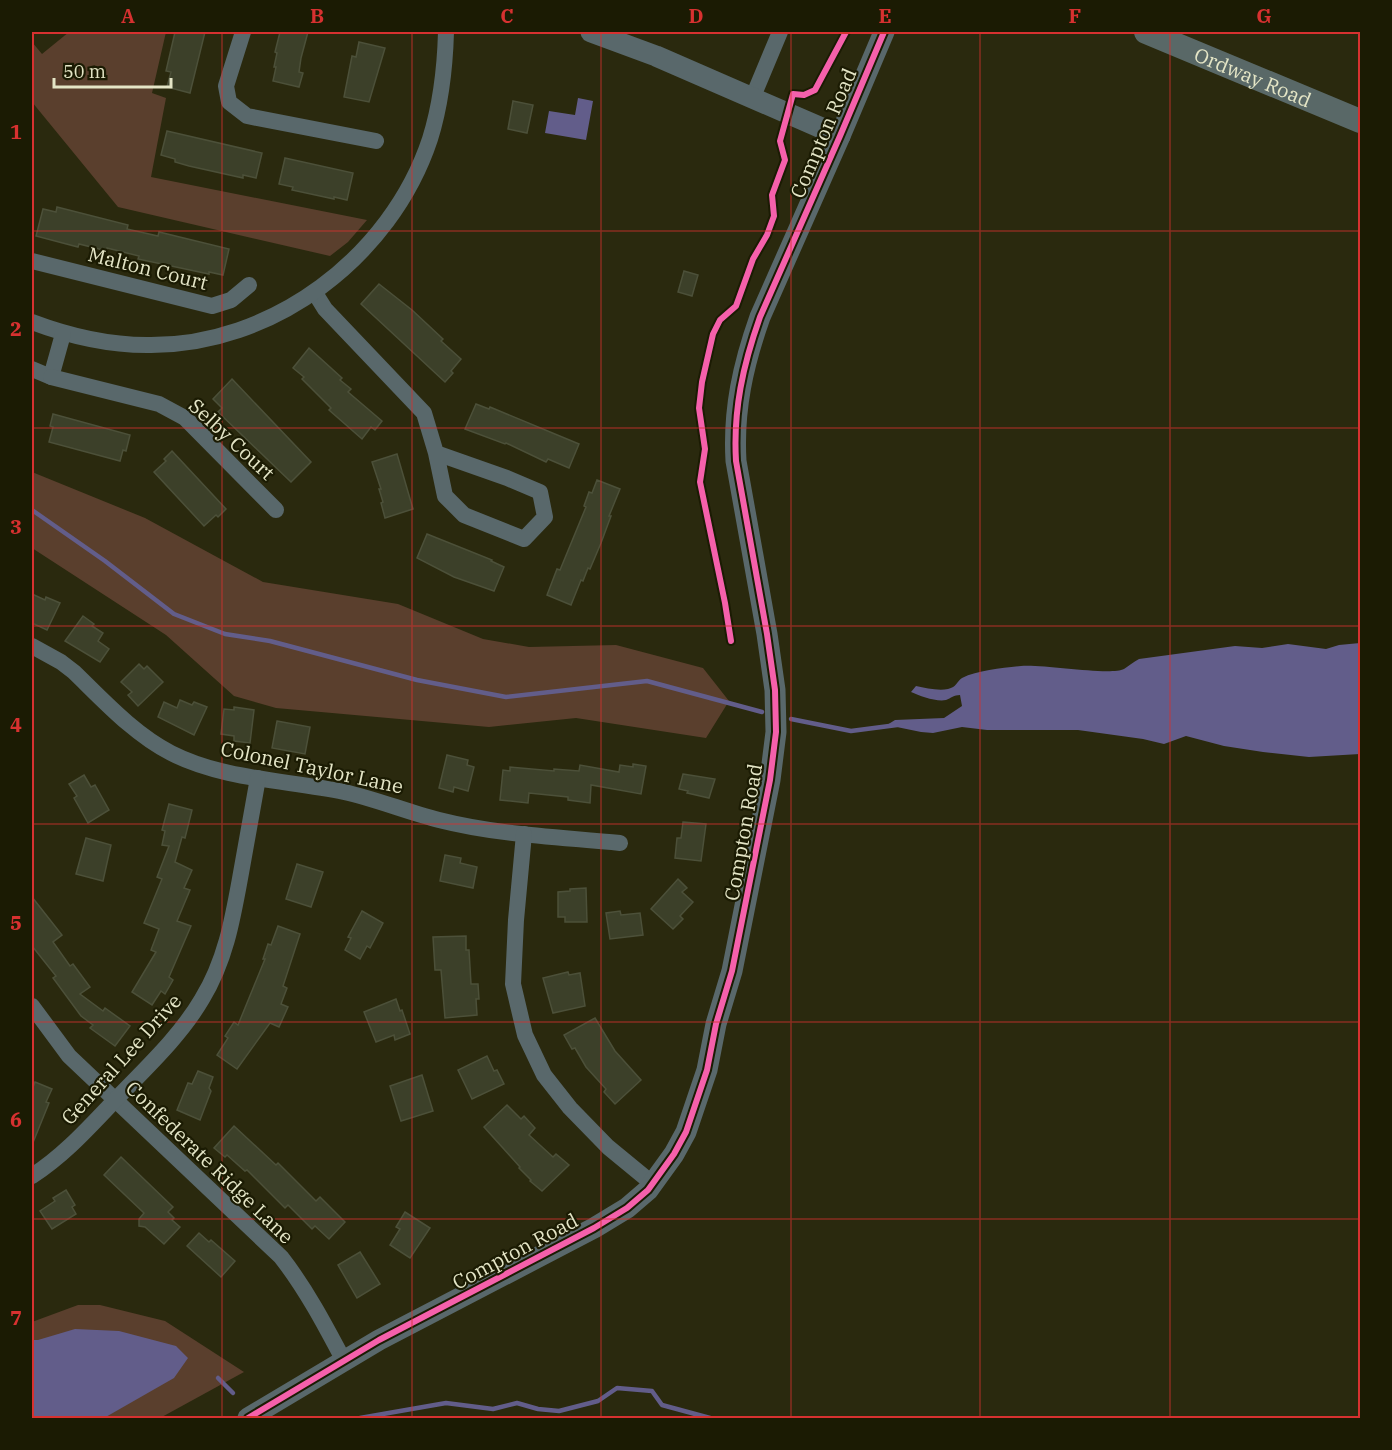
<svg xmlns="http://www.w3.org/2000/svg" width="1392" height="1450" viewBox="0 0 1392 1450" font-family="'IBM Plex Serif',serif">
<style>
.green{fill:#5a3f2d}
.water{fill:#625d8a}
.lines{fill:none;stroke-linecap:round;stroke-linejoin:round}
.stream{stroke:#625d8a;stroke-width:4.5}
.building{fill:#3c4029;stroke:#4c5039;stroke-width:1.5}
.minor{stroke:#59686b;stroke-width:16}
.tertiary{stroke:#59686b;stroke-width:21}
.secondary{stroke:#596867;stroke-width:24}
.cycleway-casing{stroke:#1b1b03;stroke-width:10}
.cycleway{stroke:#f560ab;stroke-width:6}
.grid{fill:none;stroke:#d73130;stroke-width:1.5;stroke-opacity:0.55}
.labels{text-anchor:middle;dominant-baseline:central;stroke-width:4.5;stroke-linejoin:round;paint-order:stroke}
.street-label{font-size:20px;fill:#e4e5c6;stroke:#1b1b03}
.neatline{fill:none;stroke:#d73130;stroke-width:2}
.grid-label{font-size:20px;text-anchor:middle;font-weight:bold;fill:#d73130}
</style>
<rect width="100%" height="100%" fill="#2a290e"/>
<g class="green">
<path d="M 69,32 L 166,32 L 152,93 L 166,98 L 151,177 L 367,220 L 348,242 L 330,256 L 118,207 L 32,102 L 32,42 L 42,54 Z"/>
<path d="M 32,472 L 145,518 L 263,582 L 398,604 L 483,639 L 529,647 L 616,645 L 703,668 L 729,701 L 706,738 L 576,718 L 489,727 L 276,708 L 234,696 L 166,635 L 32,548 Z"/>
<path d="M 78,1305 L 100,1305 L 165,1321 L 244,1372 L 160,1418 L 32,1418 L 32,1322 Z"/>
</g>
<g class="water">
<path d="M 578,98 L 593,101 L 586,140 L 545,133 L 549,111 L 575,115 Z"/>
<path d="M 1360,643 L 1360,754 L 1309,757 L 1263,752 L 1224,746 L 1186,736 L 1164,744 L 1143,739 L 1078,730 L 987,730 L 962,727 L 933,733 L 921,732 L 887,725 L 895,720 L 944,718 L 962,706 L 960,695 C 954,695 951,698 946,700 C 936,702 920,696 911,692 L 916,686 C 926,688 938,691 948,689 C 957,687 956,682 962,678 C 978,670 1004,668 1021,666 C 1043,664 1110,676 1124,669 C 1129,666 1133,662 1139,659 L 1235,646 L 1262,648 L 1288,644 L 1326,649 L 1339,645 Z"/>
<path d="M 75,1329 L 119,1331 L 176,1346 L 188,1358 L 174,1378 L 104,1418 L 32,1418 L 32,1340 L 38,1340 Z"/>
</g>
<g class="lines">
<g class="stream">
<path d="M 32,510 L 105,561 L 174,614 L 225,634 L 270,641 L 417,680 L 506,697 L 647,681 L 762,712"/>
<path d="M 791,719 L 851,731 L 897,725"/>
<path d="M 218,1378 L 233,1393"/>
<path d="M 360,1418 L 446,1403 L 493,1409 L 517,1403 L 538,1409 L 559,1411 L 598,1401 L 617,1388 L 652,1391 L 662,1405 L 710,1418"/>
</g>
</g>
<g class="building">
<path d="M 175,32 L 205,32 L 190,93 L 167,87 L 171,72 L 166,71 Z"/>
<path d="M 280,32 L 308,32 L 301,58 L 299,72 L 303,73 L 299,87 L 273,81 L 276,67 L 274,67 L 277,53 L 275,52 Z"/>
<path d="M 359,42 L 385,48 L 369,102 L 344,97 L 352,56 L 356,57 Z"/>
<path d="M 513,101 L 533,105 L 527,133 L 508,129 Z"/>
<path d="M 167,131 L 262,153 L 256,178 L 243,175 L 243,178 L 189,166 L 175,162 L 175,159 L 161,155 Z"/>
<path d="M 285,158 L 353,173 L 347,200 L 334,197 L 334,199 L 292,190 L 293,187 L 279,184 Z"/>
<path d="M 57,207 L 128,225 L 127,229 L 158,236 L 159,232 L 229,249 L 223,275 L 209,272 L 209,274 L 138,259 L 139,256 L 107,248 L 107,251 L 79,244 L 78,247 L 36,236 L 43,209 L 56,212 Z"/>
<path d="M 684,271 L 698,275 L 692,296 L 678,292 Z"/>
<path d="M 379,284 L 412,310 L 443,339 L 441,341 L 461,359 L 451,371 L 453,373 L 445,382 L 361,304 Z"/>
<path d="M 309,348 L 342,378 L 340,380 L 351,389 L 348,392 L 382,421 L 375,430 L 371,427 L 362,439 L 329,410 L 331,408 L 302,379 L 304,377 L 293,368 Z"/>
<path d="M 232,379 L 311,462 L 291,482 L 218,412 L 222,408 L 213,399 Z"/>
<path d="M 476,404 L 489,409 L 490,407 L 579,444 L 569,468 L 548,459 L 546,462 L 506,443 L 505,444 L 465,429 Z"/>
<path d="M 53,414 L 130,435 L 126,451 L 123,450 L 120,461 L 49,442 L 53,427 L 50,426 Z"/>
<path d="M 172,451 L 226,509 L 218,517 L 216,515 L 204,526 L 154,472 L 166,461 L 164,459 Z"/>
<path d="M 397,454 L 413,509 L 385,518 L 381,503 L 383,502 L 379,489 L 381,489 L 372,462 Z"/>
<path d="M 597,480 L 620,489 L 609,516 L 611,516 L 601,543 L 590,569 L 588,568 L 583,581 L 581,580 L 571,605 L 547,595 L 557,569 L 560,570 L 586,507 L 584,506 L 589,492 L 592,493 Z"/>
<path d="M 427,534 L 492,560 L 491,561 L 504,567 L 494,591 L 454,577 L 417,558 Z"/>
<path d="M 32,594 L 45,600 L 46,597 L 60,603 L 47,630 L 32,623 Z"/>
<path d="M 83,616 L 94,624 L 92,626 L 103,633 L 98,641 L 109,649 L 100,662 L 65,641 Z"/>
<path d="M 139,664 L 144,669 L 147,666 L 163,682 L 138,706 L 128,695 L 132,692 L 121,682 Z"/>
<path d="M 180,700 L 192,705 L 194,702 L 207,707 L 194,735 L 158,717 L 164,702 L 177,708 Z"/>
<path d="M 234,707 L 254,710 L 250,743 L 234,741 L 234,736 L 221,734 L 224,709 L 234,710 Z"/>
<path d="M 277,721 L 310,727 L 305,754 L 272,748 Z"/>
<path d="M 447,755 L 468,760 L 467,765 L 474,767 L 468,791 L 454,787 L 453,792 L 439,788 Z"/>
<path d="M 633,764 L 646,766 L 641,794 L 591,785 L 590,803 L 568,800 L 568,797 L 529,793 L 528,803 L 500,800 L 503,770 L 510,771 L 510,767 L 554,771 L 554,769 L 579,771 L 580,765 L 619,772 L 620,765 L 633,767 Z"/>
<path d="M 683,774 L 715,779 L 709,798 L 687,793 L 688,791 L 679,789 Z"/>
<path d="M 84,775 L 91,787 L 95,785 L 109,810 L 88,823 L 74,798 L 77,796 L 69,784 Z"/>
<path d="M 169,804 L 192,810 L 185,838 L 182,837 L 175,862 L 192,870 L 184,888 L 190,890 L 177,921 L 191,926 L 169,977 L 173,980 L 165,994 L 161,991 L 152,1005 L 132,992 L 156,952 L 151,950 L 159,929 L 144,923 L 162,879 L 157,877 L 169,846 L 162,845 L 165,831 L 162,830 Z"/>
<path d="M 683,822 L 706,824 L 701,861 L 675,858 L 677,838 L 681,838 Z"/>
<path d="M 86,838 L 111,845 L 103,881 L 76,874 Z"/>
<path d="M 445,855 L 461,858 L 460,863 L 477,867 L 473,888 L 440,881 Z"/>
<path d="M 297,864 L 323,872 L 311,907 L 286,899 Z"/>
<path d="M 678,879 L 687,888 L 682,892 L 693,902 L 680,916 L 683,919 L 673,929 L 651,909 Z"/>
<path d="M 586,888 L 587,922 L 565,922 L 565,917 L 558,917 L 558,892 L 570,891 L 570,889 Z"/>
<path d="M 32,897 L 62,935 L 53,942 L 70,966 L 73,964 L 90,987 L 80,994 L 103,1011 L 105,1008 L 130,1026 L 115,1046 L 90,1028 L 93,1025 L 81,1016 L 53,978 L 56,976 L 32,946 Z"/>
<path d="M 362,911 L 383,923 L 370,948 L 367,946 L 360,959 L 345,950 L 351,938 L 348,937 Z"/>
<path d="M 620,911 L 621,915 L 640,913 L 643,935 L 610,939 L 606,913 Z"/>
<path d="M 278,926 L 300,934 L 283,986 L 287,988 L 281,1004 L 288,1007 L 279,1027 L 270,1023 L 237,1069 L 217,1055 L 228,1038 L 225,1036 L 234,1022 L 238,1025 L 265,959 L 263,959 L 268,944 L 271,945 Z"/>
<path d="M 466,936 L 466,950 L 469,950 L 471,984 L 478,984 L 479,999 L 476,999 L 477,1015 L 445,1018 L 441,970 L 435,970 L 433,937 Z"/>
<path d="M 568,972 L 569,975 L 580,973 L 585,1006 L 553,1013 L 543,978 Z"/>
<path d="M 396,999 L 400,1011 L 402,1010 L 410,1034 L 395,1040 L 394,1035 L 376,1042 L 364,1012 Z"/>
<path d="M 595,1018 L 615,1051 L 641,1080 L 615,1104 L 604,1092 L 606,1089 L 586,1067 L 575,1048 L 572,1049 L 564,1035 Z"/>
<path d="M 487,1056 L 494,1071 L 497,1070 L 504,1084 L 472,1099 L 458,1070 Z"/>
<path d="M 198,1071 L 213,1077 L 209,1088 L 211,1091 L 200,1120 L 177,1110 L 188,1083 L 192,1084 Z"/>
<path d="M 422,1075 L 433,1111 L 401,1121 L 390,1086 Z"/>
<path d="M 35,1082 L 52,1089 L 46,1102 L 49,1103 L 32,1145 L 32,1090 Z"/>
<path d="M 507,1105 L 521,1119 L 524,1116 L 535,1128 L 529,1135 L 553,1157 L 556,1154 L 569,1165 L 542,1191 L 530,1181 L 531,1180 L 519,1168 L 520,1167 L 484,1127 Z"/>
<path d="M 234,1126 L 276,1165 L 278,1163 L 316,1201 L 320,1197 L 345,1222 L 329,1239 L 315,1226 L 312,1229 L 288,1205 L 285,1208 L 247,1170 L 245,1171 L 227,1155 L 225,1157 L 214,1148 Z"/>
<path d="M 121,1157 L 173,1207 L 168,1212 L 174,1218 L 172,1220 L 180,1227 L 164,1244 L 145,1227 L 139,1226 L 139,1219 L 144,1213 L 104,1175 Z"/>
<path d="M 66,1190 L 75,1205 L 72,1207 L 76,1214 L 52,1229 L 40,1211 L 55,1201 L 53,1198 Z"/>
<path d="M 405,1212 L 430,1228 L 410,1258 L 390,1245 L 400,1229 L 396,1227 Z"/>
<path d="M 199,1233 L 209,1242 L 211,1240 L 235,1261 L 221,1277 L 187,1246 Z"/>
<path d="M 360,1252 L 380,1284 L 357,1298 L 338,1265 Z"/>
</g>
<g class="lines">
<g class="minor">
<path d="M 243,32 L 226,86 L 229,102 L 247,116 L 376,141"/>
<path d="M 752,99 L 780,32"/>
<path d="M 32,261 L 212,306 L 231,300 L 249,285"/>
<path d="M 315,293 L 325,309 L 424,413 L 436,453 L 445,496 L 464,515 L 524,539 L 545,517 L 540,492 L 507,478 L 436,453"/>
<path d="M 32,322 C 69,336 106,345 147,345 C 272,347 391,257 430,139 C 441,104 445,68 446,32"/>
<path d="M 32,369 L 51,377 L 63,334"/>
<path d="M 51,377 L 159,404 L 185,418 L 276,510"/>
<path d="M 32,646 L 61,662 L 74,672 C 104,701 134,734 171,753 C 224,780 287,780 344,792 C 376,799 407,812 439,820 C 498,835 560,837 620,843"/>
<path d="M 524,834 L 516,920 L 513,984 L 525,1035 L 544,1075 L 570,1108 L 608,1147 L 653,1184"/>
<path d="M 32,1006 L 69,1056 L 281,1257 C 306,1289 325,1325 344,1361"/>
<path d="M 32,1176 C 66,1154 91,1125 119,1096 C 148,1066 181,1035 202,999 C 226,960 233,917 241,873 C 247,841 252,810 258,778"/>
</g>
<g class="tertiary">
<path d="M 591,32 L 656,56 L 840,136"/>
<path d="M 248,1418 L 379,1340 L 594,1228 L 627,1208 L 648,1190 L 674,1154 L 686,1132 L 707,1070 L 716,1024 L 732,971 L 770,780 L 776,732 L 775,690 L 767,634 L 736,461 C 733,410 743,365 760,317 L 840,136 L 884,32"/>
</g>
<path class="secondary" id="s1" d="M 1146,32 L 1360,121"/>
<defs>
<g id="cycleway">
<path d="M 731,641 L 725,603 L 700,482 L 705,449 L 699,408 L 702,382 L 713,334 L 720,320 L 736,306 L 753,259 L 767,235 L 774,216 L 772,195 L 785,160 L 780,141 L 793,94 L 804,95 L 815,90 L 846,32"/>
<path d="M 248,1418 L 379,1340 L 594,1228 L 627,1208 L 648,1190 L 674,1154 L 686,1132 L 707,1070 L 716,1024 L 732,971 L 770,780 L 776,732 L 775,690 L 767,634 L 736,461 C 733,410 743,365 760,317 L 840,136 L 884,32"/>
</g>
</defs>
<use href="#cycleway" class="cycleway-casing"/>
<use href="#cycleway" class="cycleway"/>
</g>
<path class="grid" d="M 222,32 L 222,1418M 412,32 L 412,1418M 601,32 L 601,1418M 791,32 L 791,1418M 980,32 L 980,1418M 1170,32 L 1170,1418M 32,231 L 1360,231M 32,428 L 1360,428M 32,626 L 1360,626M 32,824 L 1360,824M 32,1022 L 1360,1022M 32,1219 L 1360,1219"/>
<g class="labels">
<g class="street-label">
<text stroke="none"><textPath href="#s1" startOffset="116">Ordway Road</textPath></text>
<text transform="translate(823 133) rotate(-67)">Compton Road</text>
<text transform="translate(148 268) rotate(14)">Malton Court</text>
<text transform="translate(232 439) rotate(43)">Selby Court</text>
<text transform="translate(312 767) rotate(12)">Colonel Taylor Lane</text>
<text transform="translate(743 832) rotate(-80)">Compton Road</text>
<text transform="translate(121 1059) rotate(-48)">General Lee Drive</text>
<text transform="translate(210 1162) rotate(44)">Confederate Ridge Lane</text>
<text transform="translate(515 1251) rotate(-28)">Compton Road</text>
</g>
</g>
<rect width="1392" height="1450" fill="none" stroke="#1b1b03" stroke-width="66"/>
<path d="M54 78v9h117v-9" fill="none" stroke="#e4e5c6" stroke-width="3"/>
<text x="63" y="78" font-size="18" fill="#e4e5c6" stroke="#1b1b03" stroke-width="4.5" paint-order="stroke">50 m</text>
<rect x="33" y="33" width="1326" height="1384" class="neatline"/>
<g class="grid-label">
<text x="128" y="23">A</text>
<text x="317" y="23">B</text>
<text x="507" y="23">C</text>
<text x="696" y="23">D</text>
<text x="885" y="23">E</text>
<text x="1075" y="23">F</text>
<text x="1264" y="23">G</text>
<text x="16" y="139">1</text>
<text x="16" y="336">2</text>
<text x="16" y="534">3</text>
<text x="16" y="732">4</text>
<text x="16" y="930">5</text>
<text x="16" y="1127">6</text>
<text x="16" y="1325">7</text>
</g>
</svg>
